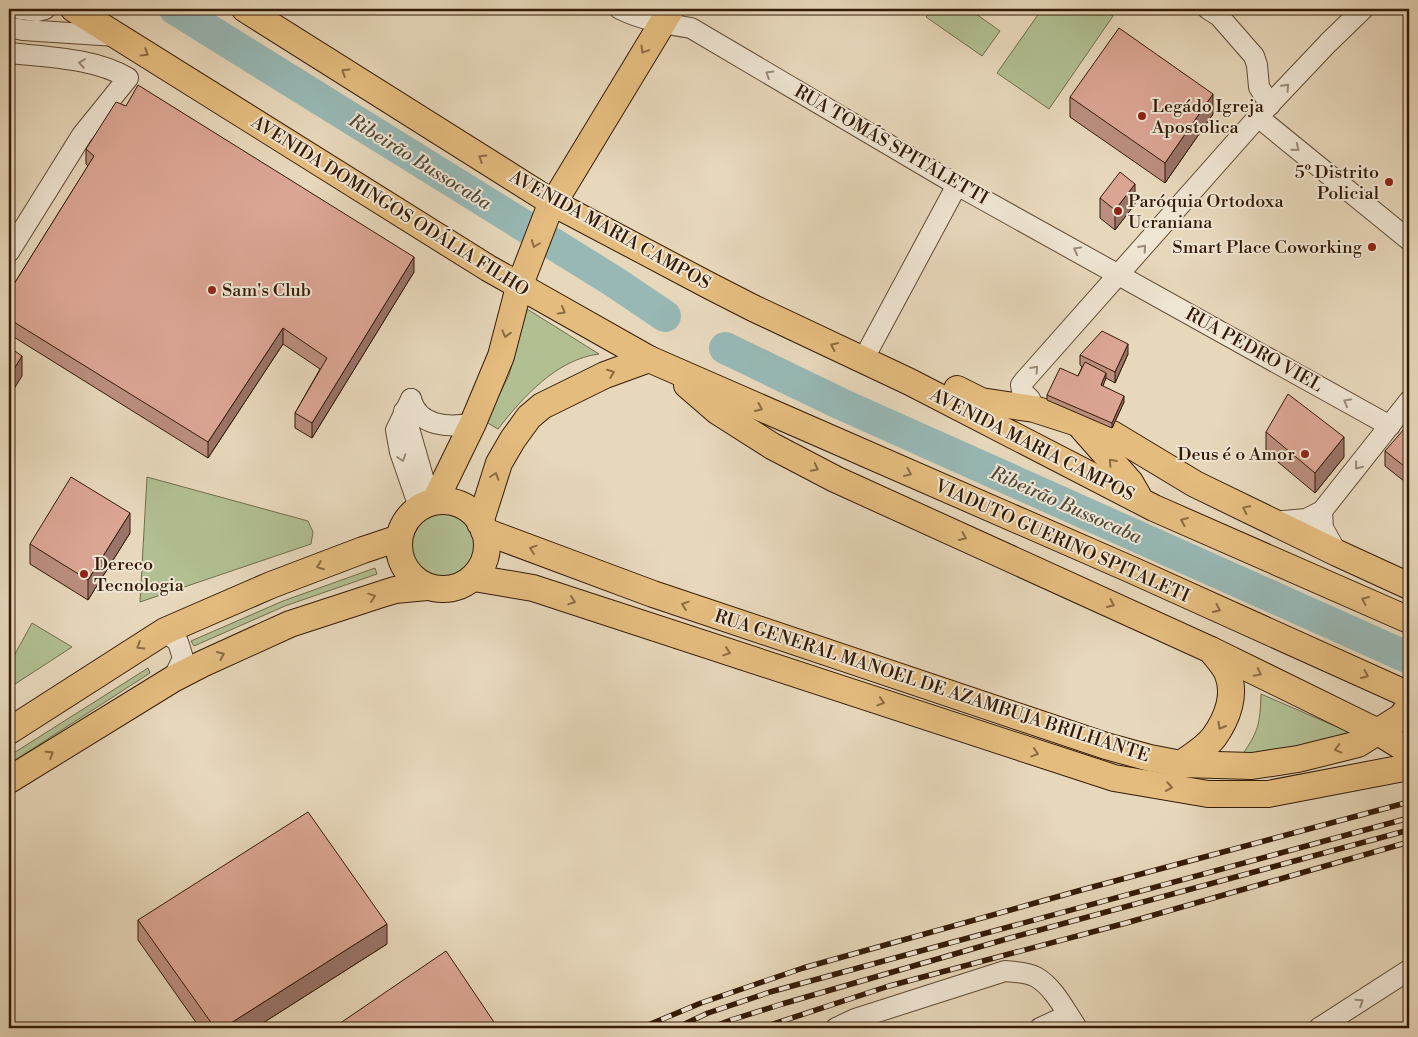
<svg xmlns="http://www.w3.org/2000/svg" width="1418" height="1037" viewBox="0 0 1418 1037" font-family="'Libre Bodoni',serif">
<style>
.green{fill:#b1bf93;stroke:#726d4d}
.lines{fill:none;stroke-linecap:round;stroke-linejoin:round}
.river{stroke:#97b8b5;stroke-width:32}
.minor-casing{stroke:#614a34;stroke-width:22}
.major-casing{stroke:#341b07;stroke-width:28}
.minor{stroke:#efe5d3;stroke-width:20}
.major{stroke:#e4bc7e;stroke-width:26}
.rail-casing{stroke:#341b07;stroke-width:5.5}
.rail{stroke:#efe5d3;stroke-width:4;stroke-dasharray:11;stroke-linecap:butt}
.wall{fill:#bc8e7f;stroke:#341b07}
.shaded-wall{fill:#997468;stroke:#341b07}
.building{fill:#dba594;stroke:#341b07}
.oneway{stroke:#8c6c42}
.oneway2{stroke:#9b8a77}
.poi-dot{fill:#8f2418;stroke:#efe5d3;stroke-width:2}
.labels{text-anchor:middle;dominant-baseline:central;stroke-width:4;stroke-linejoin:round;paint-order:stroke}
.poi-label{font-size:18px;fill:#341b07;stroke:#efe5d3;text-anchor:start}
.street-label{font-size:18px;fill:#341b07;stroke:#efe5d3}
.water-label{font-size:19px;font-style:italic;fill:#524a3b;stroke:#efe5d3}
</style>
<rect width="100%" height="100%" fill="#e7d7bb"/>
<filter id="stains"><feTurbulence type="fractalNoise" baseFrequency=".004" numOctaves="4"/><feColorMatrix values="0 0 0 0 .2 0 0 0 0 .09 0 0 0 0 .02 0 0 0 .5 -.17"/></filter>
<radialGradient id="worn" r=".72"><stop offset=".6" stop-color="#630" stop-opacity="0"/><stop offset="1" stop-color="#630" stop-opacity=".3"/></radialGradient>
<g class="green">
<path d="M 932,9 L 969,9 L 1000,31 L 982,56 L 926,17 Z"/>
<path d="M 1042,9 L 1102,9 L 1113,16 L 1049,109 L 997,73 Z"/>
<path d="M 527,309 L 599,354 C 557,359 523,397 498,429 L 486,422 L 509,375 Z"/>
<path d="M 147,477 L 308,521 L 313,532 L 311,544 L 140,602 Z"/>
<circle cx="443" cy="548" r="34"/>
<path d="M 375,568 L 377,574 L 285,606 L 194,646 L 191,641 L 283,601 Z"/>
<path d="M 32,623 L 72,647 L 9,688 L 9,665 Z"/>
<path d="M 148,668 L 150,673 L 9,764 L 9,756 Z"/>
<path d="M 1261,694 L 1351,733 L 1336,741 L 1242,755 C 1259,731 1260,723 1261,694 Z"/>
</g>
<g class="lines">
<g class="river">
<path d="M 175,9 L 613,281 L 665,316"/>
<path d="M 725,348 L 841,404 L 1409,658"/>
</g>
<defs>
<g id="minor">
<path d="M 21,9 L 37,11 L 45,9"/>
<path d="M 620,9 C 642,20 666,24 691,28 L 957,185 L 1390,426"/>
<path d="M 1208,9 L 1219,16 L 1254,56 L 1257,65 L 1259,87 L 1270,105"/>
<path d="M 9,27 L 23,30 L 116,36"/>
<path d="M 9,53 C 46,57 95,58 128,78 L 82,135 L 9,252"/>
<path d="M 1258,117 L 1409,240"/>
<path d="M 863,360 L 957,185"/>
<path d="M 411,399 L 396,430 L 400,452 L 419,507"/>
<path d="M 411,399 C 418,427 450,428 473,423"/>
<path d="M 1034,409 L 1030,399 L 1022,391 L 1021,385 L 1024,381 L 1258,117 L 1328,43 L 1363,9"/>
<path d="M 404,411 L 429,498"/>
<path d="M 1322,511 L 1323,528 L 1337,553"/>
<path d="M 1273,522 L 1306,519 L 1322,511 L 1409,401"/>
<path d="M 165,631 L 178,642 L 183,658 L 173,679"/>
<path d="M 836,1028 L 855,1019 L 1005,971 C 1015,972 1027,972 1036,977 C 1054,987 1066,1012 1077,1028"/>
<path d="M 1040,1028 L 1068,1015"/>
<path d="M 1319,1028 L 1409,970"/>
</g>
<g id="major">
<path d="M 74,9 L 488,268 L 649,359 L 1132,570 L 1409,695"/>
<path d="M 245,9 L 553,203 L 710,286 L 753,308 L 910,382 L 1154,508 L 1409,620"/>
<path d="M 687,385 L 717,411 L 772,446 L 835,479 L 1211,650 L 1378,732 L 1409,751"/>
<path d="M 957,389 L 981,401 L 1034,409 L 1112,434 L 1195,484 L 1337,553 L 1409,586"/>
<path d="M 1077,422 L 1130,482 L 1138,496"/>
<circle cx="443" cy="545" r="44"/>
<path d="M 435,501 L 473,423 L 501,356 L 519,287 L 548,212 L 671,9"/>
<path d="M 480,523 L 499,463 L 513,439 L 529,417 L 542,406 L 605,375 L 649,359"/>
<path d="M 484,531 L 653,594 L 1106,746 L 1150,758 L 1181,764 L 1252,766 L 1298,759 L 1358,744 L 1401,717 L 1409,707"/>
<path d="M 474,578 L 533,588 L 1114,778 L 1208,794 L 1268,794 L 1409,767"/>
<path d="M 9,731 L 165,631 L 271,585 L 363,550 L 399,538"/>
<path d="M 1181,764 C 1192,756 1206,748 1214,737 C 1227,719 1237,694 1227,672 C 1223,664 1216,657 1211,650"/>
<path d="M 9,780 L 173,679 L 202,664 L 290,624 L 382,594 L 395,590 L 427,587"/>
</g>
</defs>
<use href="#minor" class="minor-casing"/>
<use href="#major" class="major-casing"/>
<use href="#minor" class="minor"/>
<use href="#major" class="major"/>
<defs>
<g id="rail">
<path d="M 641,1028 L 701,1003 L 803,968 L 1085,889 L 1409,802"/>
<path d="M 676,1028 L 708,1013 L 770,992 L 1409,818"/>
<path d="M 710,1028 L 731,1020 L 782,1004 L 1010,938 L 1409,830"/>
<path d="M 761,1028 L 889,986 L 1126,923 L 1409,842"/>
</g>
</defs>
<use href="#rail" class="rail-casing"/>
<use href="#rail" class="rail"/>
</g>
<g class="wall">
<path d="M 1070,97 L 1213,114 L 1165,183 L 1070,117 Z"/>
<path d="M 86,149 L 414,272 L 312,438 L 295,428 L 295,413 L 320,369 L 283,344 L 208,458 L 9,334 L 9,292 L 88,166 L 86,164 Z"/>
<path d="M 1100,198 L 1135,204 L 1115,230 L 1100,218 Z"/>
<path d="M 1128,354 L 1115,383 L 1106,378 L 1102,386 L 1124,402 L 1112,428 L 1047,400 L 1047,395 L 1078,376 L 1082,367 L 1080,365 L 1080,355 Z"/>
<path d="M 1266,432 L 1344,457 L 1315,493 L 1266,452 Z"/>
<path d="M 1409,432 L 1409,485 L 1385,466 L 1385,451 Z"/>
<path d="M 130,533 L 88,600 L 30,564 L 30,544 Z"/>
<path d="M 138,920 L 387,944 L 255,1028 L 200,1028 L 138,940 Z"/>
</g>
<g class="shaded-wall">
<path d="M 1213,94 L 1213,114 L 1165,183 L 1165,163 Z"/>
<path d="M 1135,184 L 1135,204 L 1115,230 L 1115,210 Z"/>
<path d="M 414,257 L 414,272 L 312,438 L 312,423 Z"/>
<path d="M 283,328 L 283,344 L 208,458 L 208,442 Z"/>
<path d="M 1128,344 L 1128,354 L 1115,383 L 1115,372 Z"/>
<path d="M 22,356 L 22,376 L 9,397 L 9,377 Z"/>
<path d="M 1106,373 L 1106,378 L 1101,391 L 1101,385 Z"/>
<path d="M 1124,396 L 1124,402 L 1112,428 L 1112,423 Z"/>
<path d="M 1344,437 L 1344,457 L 1315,493 L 1315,473 Z"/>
<path d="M 130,513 L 130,533 L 88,600 L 88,580 Z"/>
<path d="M 387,924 L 387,944 L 255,1028 L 223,1028 Z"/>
</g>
<g class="building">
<path d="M 1119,28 L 1213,94 L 1165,163 L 1070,97 Z"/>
<path d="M 138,85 L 414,257 L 312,423 L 295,413 L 327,358 L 283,328 L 208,442 L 9,319 L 9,292 L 94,156 L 86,149 L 116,102 L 126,106 Z"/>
<path d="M 1120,172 L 1135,184 L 1115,210 L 1100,198 Z"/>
<path d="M 1102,331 L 1128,344 L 1115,372 L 1080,355 Z"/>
<path d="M 9,347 L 22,356 L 9,377 Z"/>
<path d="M 1085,362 L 1106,373 L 1101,385 L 1124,396 L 1112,423 L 1047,395 L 1060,368 L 1078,376 Z"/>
<path d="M 1288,394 L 1344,437 L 1315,473 L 1266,432 Z"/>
<path d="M 1405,428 L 1409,432 L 1409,470 L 1385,451 Z"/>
<path d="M 71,477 L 130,513 L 88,580 L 30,544 Z"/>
<path d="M 308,812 L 387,924 L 223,1028 L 215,1028 L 138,920 Z"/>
<path d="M 446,951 L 498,1028 L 333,1028 Z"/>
</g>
<defs><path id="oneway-chevron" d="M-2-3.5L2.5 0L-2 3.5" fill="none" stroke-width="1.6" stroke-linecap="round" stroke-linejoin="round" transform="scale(1.25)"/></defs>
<g class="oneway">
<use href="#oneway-chevron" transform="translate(644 50) rotate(121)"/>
<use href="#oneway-chevron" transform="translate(145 53) rotate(32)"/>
<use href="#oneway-chevron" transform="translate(345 72) rotate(-148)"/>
<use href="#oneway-chevron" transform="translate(482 158) rotate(-148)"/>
<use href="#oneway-chevron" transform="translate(535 244) rotate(111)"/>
<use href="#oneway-chevron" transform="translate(562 311) rotate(29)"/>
<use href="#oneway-chevron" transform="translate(506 334) rotate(105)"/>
<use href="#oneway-chevron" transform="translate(834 346) rotate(-155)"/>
<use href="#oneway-chevron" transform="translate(611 373) rotate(-21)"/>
<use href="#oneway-chevron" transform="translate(759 408) rotate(24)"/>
<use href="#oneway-chevron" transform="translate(1112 462) rotate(-132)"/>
<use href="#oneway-chevron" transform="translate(815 468) rotate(27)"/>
<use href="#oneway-chevron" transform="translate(908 473) rotate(24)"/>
<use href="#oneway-chevron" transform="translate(495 476) rotate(-72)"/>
<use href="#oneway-chevron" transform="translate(1246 509) rotate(-154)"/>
<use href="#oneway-chevron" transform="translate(1184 521) rotate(-156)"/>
<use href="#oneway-chevron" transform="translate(963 537) rotate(24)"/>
<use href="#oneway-chevron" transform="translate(533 549) rotate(-161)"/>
<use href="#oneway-chevron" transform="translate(320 566) rotate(159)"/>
<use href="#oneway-chevron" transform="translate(372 597) rotate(-19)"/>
<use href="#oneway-chevron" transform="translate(1365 600) rotate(-156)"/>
<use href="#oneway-chevron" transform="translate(572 601) rotate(18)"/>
<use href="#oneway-chevron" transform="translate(1111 604) rotate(24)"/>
<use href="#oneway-chevron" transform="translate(685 605) rotate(-161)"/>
<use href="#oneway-chevron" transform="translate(1217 609) rotate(24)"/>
<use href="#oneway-chevron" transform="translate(140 646) rotate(148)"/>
<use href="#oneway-chevron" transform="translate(727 652) rotate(18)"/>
<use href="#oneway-chevron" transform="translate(221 655) rotate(-24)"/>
<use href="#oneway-chevron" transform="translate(1258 673) rotate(26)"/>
<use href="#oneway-chevron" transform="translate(1365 675) rotate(24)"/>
<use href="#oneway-chevron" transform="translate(881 702) rotate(18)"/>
<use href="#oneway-chevron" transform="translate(1221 726) rotate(120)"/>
<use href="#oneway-chevron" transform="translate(1338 749) rotate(166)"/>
<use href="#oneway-chevron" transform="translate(1035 753) rotate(18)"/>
<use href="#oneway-chevron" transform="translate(50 754) rotate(-33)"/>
<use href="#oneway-chevron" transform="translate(1169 787) rotate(9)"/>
</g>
<g class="oneway2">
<use href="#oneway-chevron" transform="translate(82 63) rotate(-171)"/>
<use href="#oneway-chevron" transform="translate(769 74) rotate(-149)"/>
<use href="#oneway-chevron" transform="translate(1286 87) rotate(-47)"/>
<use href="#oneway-chevron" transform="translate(1296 148) rotate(39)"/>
<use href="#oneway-chevron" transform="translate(1143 248) rotate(-48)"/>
<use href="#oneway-chevron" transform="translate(1077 250) rotate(-151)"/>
<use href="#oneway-chevron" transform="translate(1035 369) rotate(-48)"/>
<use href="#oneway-chevron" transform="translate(1347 402) rotate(-151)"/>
<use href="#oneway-chevron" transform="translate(402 458) rotate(72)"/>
<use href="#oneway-chevron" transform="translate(1358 466) rotate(128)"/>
<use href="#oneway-chevron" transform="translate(1360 1002) rotate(-33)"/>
</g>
<g class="poi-dot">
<circle cx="1142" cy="116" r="5"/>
<circle cx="1389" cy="182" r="5"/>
<circle cx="1118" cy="211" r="5"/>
<circle cx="1372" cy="247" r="5"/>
<circle cx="212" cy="290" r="5"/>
<circle cx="1305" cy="454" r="5"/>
<circle cx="84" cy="574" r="5"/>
</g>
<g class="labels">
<g class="poi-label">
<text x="1152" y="106">Legádo Igreja<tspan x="1152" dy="21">Apostolica</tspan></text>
<text x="1379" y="172" text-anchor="end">5º Distrito<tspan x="1379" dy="21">Policial</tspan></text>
<text x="1128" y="201">Paróquia Ortodoxa<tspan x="1128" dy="21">Ucraniana</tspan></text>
<text x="1362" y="247" text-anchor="end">Smart Place Coworking</text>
<text x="222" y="290">Sam's Club</text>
<text x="1295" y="454" text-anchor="end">Deus é o Amor</text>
<text x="94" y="564">Dereco<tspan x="94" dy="21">Tecnologia</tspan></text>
</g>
<g class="street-label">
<text transform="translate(891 145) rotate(30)">RUA TOMÁS SPITALETTI</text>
<text transform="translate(390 206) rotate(32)">AVENIDA DOMINGOS ODÁLIA FILHO</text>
<text transform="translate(610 230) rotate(29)">AVENIDA MARIA CAMPOS</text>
<text transform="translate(1254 350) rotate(29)">RUA PEDRO VIEL</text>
<text transform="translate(1032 445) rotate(27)">AVENIDA MARIA CAMPOS</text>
<text transform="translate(1062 541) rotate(24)">VIADUTO GUERINO SPITALETI</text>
<text transform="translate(932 686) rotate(18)">RUA GENERAL MANOEL DE AZAMBUJA BRILHANTE</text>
</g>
<g class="water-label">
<text transform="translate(420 162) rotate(32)">Ribeirão Bussocaba</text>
<text transform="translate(1066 505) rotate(24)">Ribeirão Bussocaba</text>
</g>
</g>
<rect width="1418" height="1037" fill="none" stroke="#e7d7bb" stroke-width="30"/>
<rect x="10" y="10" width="1398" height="1017" fill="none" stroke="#341b07" stroke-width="2.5"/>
<rect x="15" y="15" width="1388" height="1007" fill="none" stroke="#341b07"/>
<rect width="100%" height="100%" filter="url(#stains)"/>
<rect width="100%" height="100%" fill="url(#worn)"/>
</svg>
